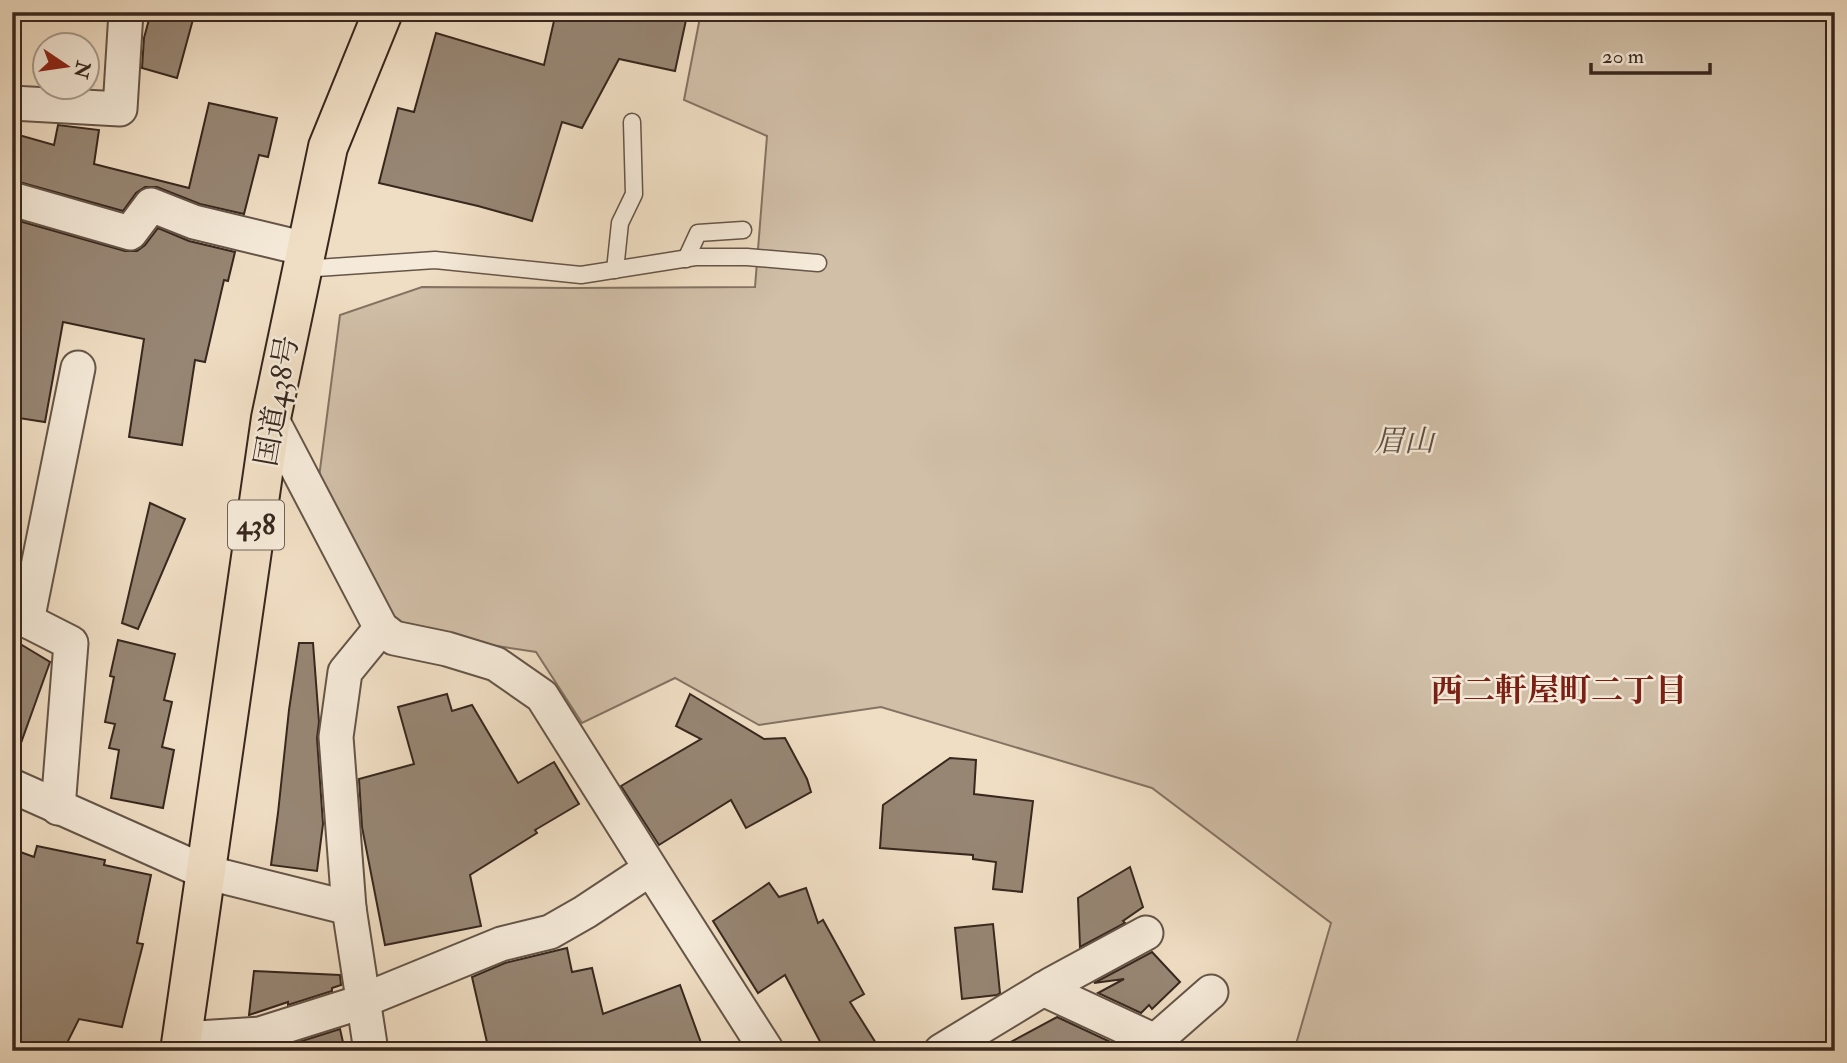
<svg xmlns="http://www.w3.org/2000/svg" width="1847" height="1063" viewBox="0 0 1847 1063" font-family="'IM FELL Double Pica','Noto Serif JP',serif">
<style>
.green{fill:#d1bfa8;stroke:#847363;stroke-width:2}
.building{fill:#978674;stroke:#37271e;stroke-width:2}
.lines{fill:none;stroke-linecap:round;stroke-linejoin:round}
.lane-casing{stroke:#655548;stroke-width:19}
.street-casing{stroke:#655548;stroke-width:37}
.highway-casing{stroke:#37271e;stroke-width:42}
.lane{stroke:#f5ead9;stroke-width:16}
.street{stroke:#f5ead9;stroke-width:33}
.highway{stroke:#f0dec4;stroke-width:38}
.labels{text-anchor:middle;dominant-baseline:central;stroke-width:5;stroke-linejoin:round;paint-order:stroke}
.shield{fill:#f5ead9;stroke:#706256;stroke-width:2}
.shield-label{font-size:28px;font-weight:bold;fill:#37271e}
.street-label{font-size:30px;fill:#37271e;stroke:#f5ead9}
.park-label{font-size:30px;font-style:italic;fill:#5e4d40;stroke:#f5ead9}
.neighbourhood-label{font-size:32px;font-weight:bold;fill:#7a1f14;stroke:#f5ead9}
</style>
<rect width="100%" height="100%" fill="#f0dec4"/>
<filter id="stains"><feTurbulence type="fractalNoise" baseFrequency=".00286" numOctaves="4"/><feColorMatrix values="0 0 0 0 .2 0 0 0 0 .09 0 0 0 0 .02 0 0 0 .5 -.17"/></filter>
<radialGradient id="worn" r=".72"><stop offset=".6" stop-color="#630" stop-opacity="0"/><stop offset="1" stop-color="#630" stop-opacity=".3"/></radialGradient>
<path class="green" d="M 701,12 L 1835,12 L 1835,1051 L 1294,1051 L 1331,923 L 1152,788 L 881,707 L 759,725 L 675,678 L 582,723 L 536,652 L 401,631 L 318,485 L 340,315 L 422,287 L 572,288 L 755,287 L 767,136 L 684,100 Z"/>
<g class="building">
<path d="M 151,12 L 195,12 L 177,78 L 142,68 L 144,38 Z"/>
<path d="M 556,12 L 647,12 L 686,20 L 675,71 L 619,59 L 582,128 L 562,122 L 532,221 L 478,206 L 379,183 L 398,108 L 414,112 L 436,33 L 544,65 Z"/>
<path d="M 209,103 L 277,118 L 268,157 L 259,155 L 244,214 L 200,204 L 157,187 L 145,187 L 136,193 L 123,211 L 12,180 L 12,133 L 54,145 L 58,125 L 99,130 L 94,164 L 189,188 Z"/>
<path d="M 12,219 L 125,251 L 137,251 L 145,245 L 158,228 L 189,241 L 235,252 L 228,281 L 224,280 L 205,362 L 195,360 L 182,445 L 129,437 L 144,339 L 63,322 L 45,422 L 12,417 Z"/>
<path d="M 150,503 L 185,519 L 138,629 L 122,623 Z"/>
<path d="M 12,639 L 50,662 L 17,754 L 12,753 Z"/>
<path d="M 118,640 L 175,654 L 164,700 L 172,702 L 162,747 L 174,750 L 163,808 L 111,798 L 119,750 L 109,748 L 115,724 L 105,722 L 114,677 L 110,676 Z"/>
<path d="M 299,643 L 313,643 L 319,722 L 317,738 L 323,824 L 317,871 L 271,865 L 278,813 L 289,710 Z"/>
<path d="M 447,694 L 452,711 L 472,705 L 518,783 L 554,762 L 579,804 L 535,830 L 537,833 L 470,875 L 481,926 L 385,945 L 362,827 L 359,779 L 414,764 L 398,707 Z"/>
<path d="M 690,694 L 764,739 L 785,738 L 807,779 L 811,792 L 746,828 L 731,800 L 659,845 L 621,786 L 701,739 L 676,726 Z"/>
<path d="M 950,758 L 976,760 L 974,794 L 1033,801 L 1022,892 L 993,889 L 996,862 L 973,859 L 973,855 L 880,848 L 883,805 Z"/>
<path d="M 37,846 L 105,860 L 104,865 L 151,875 L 137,943 L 143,944 L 122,1027 L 79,1019 L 63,1051 L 12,1051 L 12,849 L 34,857 Z"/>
<path d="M 1130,867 L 1143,907 L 1123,921 L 1125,923 L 1080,947 L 1078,898 Z"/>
<path d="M 769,883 L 779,897 L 806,888 L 818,923 L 823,920 L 864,994 L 850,1002 L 881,1051 L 825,1051 L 785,975 L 758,993 L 713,921 Z"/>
<path d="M 993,924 L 1000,993 L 997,995 L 962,999 L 955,928 Z"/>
<path d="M 567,948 L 572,972 L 592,968 L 603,1014 L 680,985 L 704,1051 L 489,1051 L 472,977 L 505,963 Z"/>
<path d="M 1152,952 L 1180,982 L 1152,1009 L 1149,1005 L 1141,1013 L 1098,993 L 1124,979 L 1094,983 Z"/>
<path d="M 254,971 L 340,975 L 341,985 L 332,988 L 332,991 L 288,1005 L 288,1002 L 249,1015 Z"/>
<path d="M 1057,1017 L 1115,1044 L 1109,1051 L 994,1051 Z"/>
<path d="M 340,1029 L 345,1051 L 289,1051 L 289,1045 Z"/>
</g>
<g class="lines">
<defs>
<g id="lane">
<path d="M 686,259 L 698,233 L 743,230"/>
<path d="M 302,269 L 435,260 L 581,275 L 695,257 L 747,257 L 818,263"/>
<path d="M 615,270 L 620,223 L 634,194 L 632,122"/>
</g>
<g id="street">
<path d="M 12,103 L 120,109 L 126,12"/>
<path d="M 12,199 L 130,233 L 151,205 L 194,222 L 306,249"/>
<path d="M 271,418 L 381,628 L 394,638 L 447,649 L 496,664 L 542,696 L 666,893 L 767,1051"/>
<path d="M 12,613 L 71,643 L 58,808"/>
<path d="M 27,621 L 78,368"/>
<path d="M 12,786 L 205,872 L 349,908"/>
<path d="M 1043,989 L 1155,1041 L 1152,1051"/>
<path d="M 182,1039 L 260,1034 L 352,1005 L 501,944 L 550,932 L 585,912 L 650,869"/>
<path d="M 1155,1041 L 1211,992"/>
<path d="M 371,1051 L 349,908 L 336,737 L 345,672 L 381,628"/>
<path d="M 941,1051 L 1050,985 L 1146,933"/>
</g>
<path id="highway" d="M 180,1051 L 271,418 L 328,147 L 383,12"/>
</defs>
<use href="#lane" class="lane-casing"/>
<use href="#street" class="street-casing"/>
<use href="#highway" class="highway-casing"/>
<use href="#lane" class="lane"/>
<use href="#street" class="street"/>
<use href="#highway" class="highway"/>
</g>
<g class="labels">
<rect class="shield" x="228" y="500.5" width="56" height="49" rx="5"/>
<g class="shield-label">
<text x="256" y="525">438</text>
</g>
<g class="street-label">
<text transform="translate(277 401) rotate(-80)">国道438号</text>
</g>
<g class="park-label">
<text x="1404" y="441">眉山</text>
</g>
<g class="neighbourhood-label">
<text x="1559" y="691">西二軒屋町二丁目</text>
</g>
</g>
<rect width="1847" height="1063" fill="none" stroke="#f0dec4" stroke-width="42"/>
<rect x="14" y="14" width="1819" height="1035" fill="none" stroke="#37271e" stroke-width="3.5"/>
<rect x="21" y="21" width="1805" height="1021" fill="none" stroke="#37271e" stroke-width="2"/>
<g transform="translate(66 66) rotate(103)"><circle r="33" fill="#f5ead9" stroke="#a99c8e" stroke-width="2"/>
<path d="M0-5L12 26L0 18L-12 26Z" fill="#8f2418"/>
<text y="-10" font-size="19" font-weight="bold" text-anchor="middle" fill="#37271e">N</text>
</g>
<path d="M1591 63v10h119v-10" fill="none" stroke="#37271e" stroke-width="3.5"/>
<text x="1602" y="63" font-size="21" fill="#37271e" stroke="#f5ead9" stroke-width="5" paint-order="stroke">20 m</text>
<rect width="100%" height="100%" filter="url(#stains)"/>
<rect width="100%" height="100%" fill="url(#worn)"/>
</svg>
